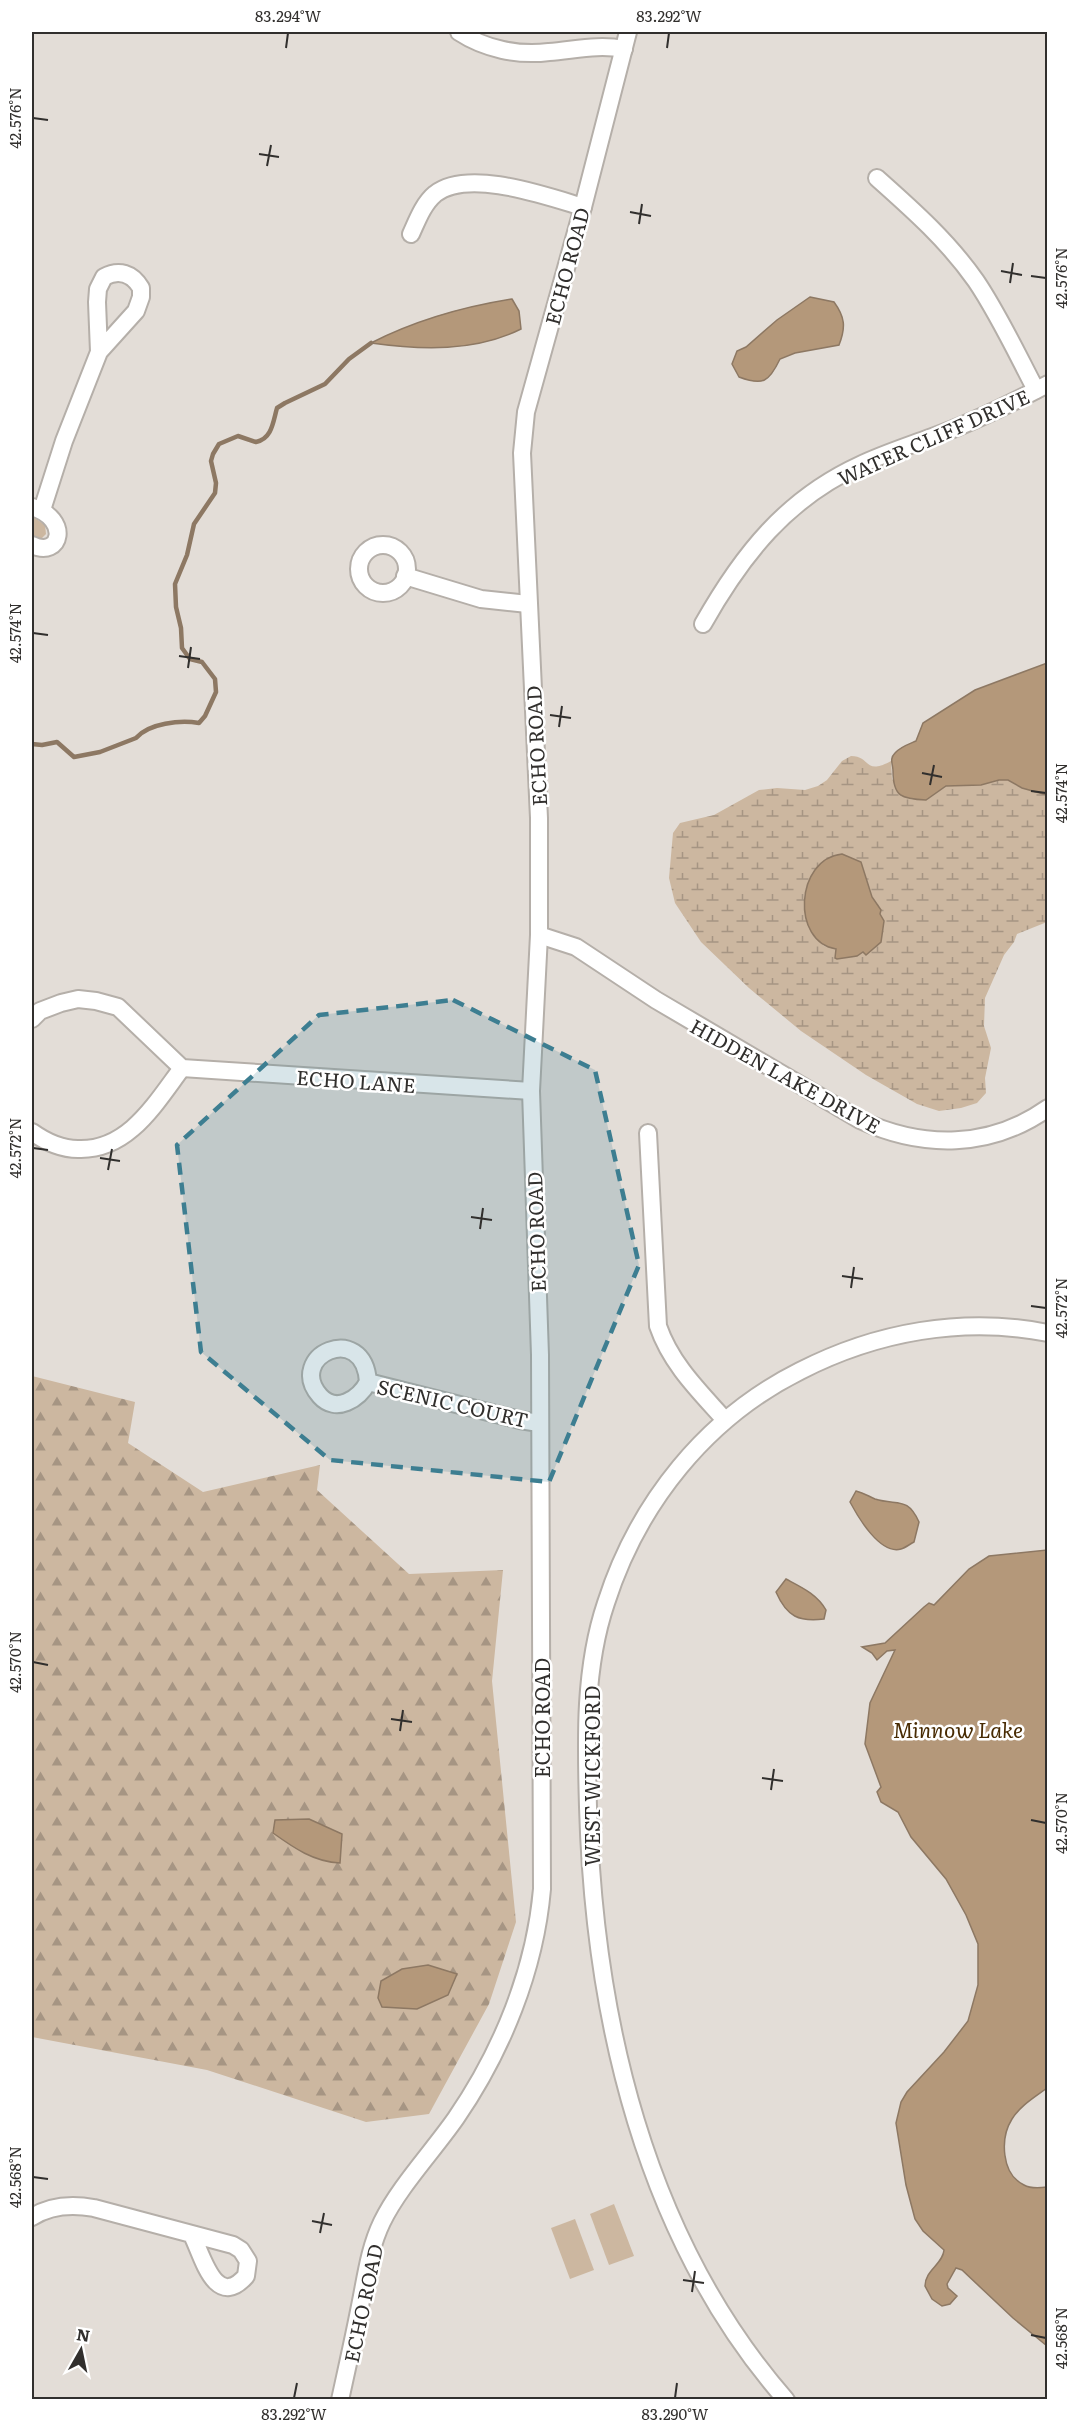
<svg xmlns="http://www.w3.org/2000/svg" width="1079" height="2431" viewBox="0 0 1079 2431" font-family="Literata,serif">
<style>
.green{fill:#ccb7a0}
.forest{fill:url(#forest-firs)}
.wetland{fill:url(#wetland-marsh);fill-rule:evenodd}
.water{fill:#b4987a;stroke:#8d7863;stroke-width:1.5}
.lines{fill:none;stroke-linecap:round;stroke-linejoin:round}
.stream{stroke:#8d7863;stroke-width:4.5}
.minor-casing{stroke:#b5afa9;stroke-width:20}
.minor{stroke:#fff;stroke-width:16}
.marked{fill:#3d7e91;fill-opacity:0.2;stroke:#3d7e91;stroke-width:4.5;stroke-dasharray:12 8;stroke-linejoin:round}
.ticks{fill:none;stroke:#312f2d;stroke-width:2}
.labels{text-anchor:middle;dominant-baseline:central;stroke-width:5;stroke-linejoin:round;paint-order:stroke}
.street-label{font-size:20px;fill:#312f2d;stroke:#fff}
.water-label{font-size:21px;font-style:italic;fill:#482b03;stroke:#fff}
.neatline{fill:none;stroke:#312f2d;stroke-width:2}
.ticks-label{font-size:15px;text-anchor:middle;fill:#312f2d}
</style>
<defs>
<pattern id="forest-firs" width="22" height="20" patternUnits="userSpaceOnUse" patternTransform="scale(1.5)"><rect width="22" height="20" fill="#ccb7a0"/><path d="M5 1l3.5 6h-7zM16 11l3.5 6h-7z" fill="#a69583"/></pattern>
<pattern id="wetland-marsh" width="20" height="14" patternUnits="userSpaceOnUse" patternTransform="scale(1.5)"><rect width="20" height="14" fill="#ccb7a0"/><path d="M1 5h8M5 5V1M11 12h8M15 12V8" fill="none" stroke="#a69583"/></pattern>
</defs>
<rect width="100%" height="100%" fill="#e3ddd7"/>
<g class="green">
<path d="M 32,516 L 45,525 L 46,534 L 41,539 L 32,537 Z"/>
<path d="M 614,2204 L 634,2256 L 609,2265 L 590,2214 Z"/>
<path d="M 575,2219 L 594,2270 L 570,2279 L 551,2228 Z"/>
</g>
<path class="forest" d="M 32,1376 L 135,1402 L 128,1443 L 203,1492 L 320,1465 L 317,1490 L 409,1574 L 503,1570 L 492,1681 L 516,1922 L 489,2004 L 429,2114 L 366,2122 L 207,2070 L 32,2037 Z"/>
<path class="wetland" d="M 851,756 C 871,756 864,776 891,761 L 892,779 L 909,799 L 926,800 L 946,786 L 981,785 L 999,780 L 1008,780 L 1022,788 L 1047,795 L 1047,922 L 1017,934 L 1014,942 L 1004,955 L 985,998 L 984,1026 L 991,1048 L 985,1078 L 986,1093 L 977,1103 L 961,1108 L 939,1111 L 917,1104 L 866,1075 L 801,1031 L 749,988 L 701,942 L 675,903 L 669,878 L 673,833 L 680,823 L 714,815 L 759,790 L 777,788 L 805,790 L 818,786 L 827,780 L 842,761 ZM 861,862 L 872,897 L 879,907 L 883,926 L 879,944 L 866,954 L 863,952 L 857,956 L 837,959 L 835,958 L 836,949 L 824,946 L 821,942 C 806,908 794,899 819,865 Z"/>
<g class="water">
<path d="M 810,297 L 834,302 C 845,317 846,327 839,345 L 795,353 L 780,359 C 769,382 763,386 739,377 L 732,364 L 737,351 L 746,347 L 777,320 Z"/>
<path d="M 512,299 L 519,311 L 521,329 C 475,352 421,350 371,343 C 416,320 462,307 512,299 Z"/>
<path d="M 1047,663 L 1047,795 L 1022,788 L 1008,780 L 999,780 L 981,785 L 946,786 L 926,800 C 902,799 893,797 893,771 C 893,764 889,759 895,753 C 900,747 909,744 916,741 L 923,723 L 975,690 Z"/>
<path d="M 842,854 L 861,862 L 872,897 L 881,910 L 880,914 L 884,921 L 881,942 L 866,955 L 863,952 L 857,956 L 837,959 L 835,958 L 836,949 C 791,942 795,859 842,854 Z"/>
<path d="M 856,1491 C 864,1493 868,1496 875,1499 C 898,1506 907,1496 919,1522 L 914,1542 C 910,1544 905,1548 901,1549 C 880,1555 858,1517 850,1502 Z"/>
<path d="M 1047,1550 L 1047,2088 C 1035,2097 1021,2105 1012,2119 C 1000,2138 1001,2174 1024,2185 C 1031,2189 1040,2188 1047,2187 L 1047,2346 L 1013,2318 L 962,2270 L 956,2268 L 947,2284 L 948,2288 L 957,2296 L 950,2304 L 942,2306 L 932,2299 L 925,2286 C 925,2270 943,2264 944,2250 L 923,2231 L 915,2219 L 906,2185 L 896,2123 L 901,2102 L 907,2092 L 944,2052 L 968,2021 L 978,1985 L 978,1944 L 966,1915 L 946,1879 L 911,1837 L 898,1812 L 881,1802 L 877,1792 L 881,1787 L 865,1744 L 870,1703 L 895,1650 L 887,1651 L 877,1660 L 872,1653 L 862,1647 L 885,1643 L 924,1607 L 929,1603 L 934,1605 L 969,1569 L 989,1556 Z"/>
<path d="M 786,1579 C 801,1587 817,1594 826,1610 L 824,1619 C 799,1622 787,1617 776,1592 Z"/>
<path d="M 309,1819 L 342,1834 L 340,1863 C 314,1862 294,1848 273,1833 L 275,1820 Z"/>
<path d="M 428,1965 L 457,1974 L 448,1995 L 417,2009 L 382,2007 L 378,1998 L 381,1981 L 402,1969 Z"/>
</g>
<g class="lines">
<path class="stream" d="M 32,744 L 42,745 L 57,742 L 74,757 L 100,752 L 136,738 C 149,723 180,720 199,723 L 205,716 L 216,692 L 215,679 L 202,662 L 190,659 L 182,648 L 181,628 L 176,607 L 175,584 L 187,555 L 194,524 L 215,493 L 216,483 L 211,461 L 213,454 L 219,444 L 238,436 L 256,442 C 272,439 273,422 277,408 L 285,403 L 325,384 L 349,359 L 371,343"/>
<defs>
<g id="minor">
<path d="M 459,32 C 485,49 518,56 549,52 C 575,50 598,44 624,49"/>
<path d="M 877,178 C 913,210 948,241 976,281 C 999,315 1017,354 1036,390"/>
<path d="M 411,234 C 417,221 423,204 435,194 C 468,168 546,196 583,207"/>
<path d="M 42,510 L 64,441 L 99,352 L 136,311 L 141,297 L 141,288 C 132,273 119,269 104,277 L 98,289 L 97,302 L 99,352"/>
<path d="M 32,545 C 61,559 71,519 32,507"/>
<circle cx="383" cy="569" r="24"/>
<path d="M 405,576 L 481,599 L 528,604"/>
<path d="M 703,624 C 742,555 786,499 860,465 C 883,454 908,446 932,437 C 972,423 1010,404 1048,384"/>
<path d="M 539,935 L 576,947 L 656,1000 L 860,1120 C 923,1149 990,1149 1048,1108"/>
<path d="M 32,1019 L 40,1011 L 61,1003 L 78,999 L 96,1001 L 118,1007 L 182,1068 L 531,1091"/>
<path d="M 32,1132 C 46,1142 60,1149 78,1149 C 128,1151 155,1104 182,1068"/>
<path d="M 648,1133 L 658,1326 C 671,1364 699,1391 725,1420"/>
<path d="M 368,1382 C 359,1399 336,1414 320,1396 C 285,1356 364,1320 368,1382 L 520,1420 L 539,1423"/>
<path d="M 32,2217 C 51,2205 72,2204 94,2208 L 233,2245 L 241,2250 L 248,2261 L 246,2276 C 215,2311 202,2254 192,2235"/>
<path d="M 340,2400 C 347,2368 354,2337 360,2306 C 366,2277 369,2249 382,2222 C 399,2187 433,2151 456,2118 C 502,2051 535,1970 542,1889 L 540,1355 L 531,1091 L 539,935 L 539,818 L 522,453 L 526,412 L 583,207 L 628,32"/>
<path d="M 786,2400 C 644,2238 594,2016 588,1807 C 586,1739 584,1668 606,1603 C 638,1503 706,1418 800,1371 C 876,1332 963,1316 1048,1333"/>
</g>
</defs>
<use href="#minor" class="minor-casing"/>
<use href="#minor" class="minor"/>
</g>
<path class="marked" d="M 453,1000 L 595,1070 L 639,1265 L 549,1482 L 330,1460 L 201,1352 L 177,1145 L 319,1015 Z"/>
<path class="ticks" d="M 286,48 L 288,33M 667,48 L 669,33M 33,118 L 48,120M 259,154 L 279,157M 267,166 L 271,145M 630,212 L 651,216M 639,224 L 642,204M 1001,271 L 1022,275M 1031,276 L 1046,278M 1010,283 L 1013,263M 33,633 L 48,635M 179,656 L 200,659M 188,668 L 191,647M 550,715 L 571,718M 559,727 L 562,706M 922,773 L 942,777M 930,785 L 934,765M 1031,791 L 1046,793M 33,1148 L 48,1150M 100,1158 L 120,1161M 108,1170 L 112,1149M 471,1217 L 492,1220M 480,1229 L 483,1208M 842,1276 L 863,1279M 851,1288 L 854,1267M 1031,1306 L 1046,1308M 33,1662 L 48,1665M 391,1719 L 412,1722M 400,1731 L 403,1710M 762,1778 L 783,1781M 771,1790 L 774,1769M 1031,1820 L 1046,1823M 33,2177 L 48,2179M 312,2221 L 332,2225M 320,2233 L 324,2213M 683,2280 L 704,2283M 692,2292 L 695,2271M 1031,2335 L 1046,2338M 294,2398 L 297,2383M 675,2398 L 677,2383"/>
<g class="labels">
<g class="street-label">
<text transform="translate(566 266) rotate(-75)">ECHO ROAD</text>
<text transform="translate(933 436) rotate(-24)">WATER CLIFF DRIVE</text>
<text transform="translate(535 746) rotate(-93)">ECHO ROAD</text>
<text transform="translate(786 1075) rotate(29)">HIDDEN LAKE DRIVE</text>
<text transform="translate(356 1080) rotate(4)">ECHO LANE</text>
<text transform="translate(535 1232) rotate(-92)">ECHO ROAD</text>
<text transform="translate(453 1402) rotate(13)">SCENIC COURT</text>
<text transform="translate(541 1718) rotate(-90)">ECHO ROAD</text>
<text transform="translate(591 1776) rotate(-90)">WEST WICKFORD</text>
<text transform="translate(362 2303) rotate(-78)">ECHO ROAD</text>
</g>
<g class="water-label">
<text x="958" y="1728">Minnow Lake</text>
</g>
</g>
<rect width="1079" height="2431" fill="none" stroke="#ffffff" stroke-width="66"/>
<g transform="translate(81 2350) rotate(9)" stroke="#ffffff" stroke-width="4.5" paint-order="stroke">
<path d="M0-4.5L10 22L0 15L-10 22Z" fill="#312f2d"/>
<text y="-9" font-size="16" font-weight="bold" text-anchor="middle" fill="#312f2d">N</text>
</g>
<rect x="33" y="33" width="1013" height="2365" class="neatline"/>
<g class="ticks-label">
<text x="288" y="22">83.294°W</text>
<text x="669" y="22">83.292°W</text>
<text transform="translate(16 118) rotate(-90)" y="5">42.576°N</text>
<text transform="translate(1062 278) rotate(-90)" y="5">42.576°N</text>
<text transform="translate(16 633) rotate(-90)" y="5">42.574°N</text>
<text transform="translate(1062 793) rotate(-90)" y="5">42.574°N</text>
<text transform="translate(16 1148) rotate(-90)" y="5">42.572°N</text>
<text transform="translate(1062 1308) rotate(-90)" y="5">42.572°N</text>
<text transform="translate(16 1662) rotate(-90)" y="5">42.570°N</text>
<text transform="translate(1062 1823) rotate(-90)" y="5">42.570°N</text>
<text transform="translate(16 2177) rotate(-90)" y="5">42.568°N</text>
<text transform="translate(1062 2338) rotate(-90)" y="5">42.568°N</text>
<text x="294" y="2420">83.292°W</text>
<text x="675" y="2420">83.290°W</text>
</g>
</svg>
